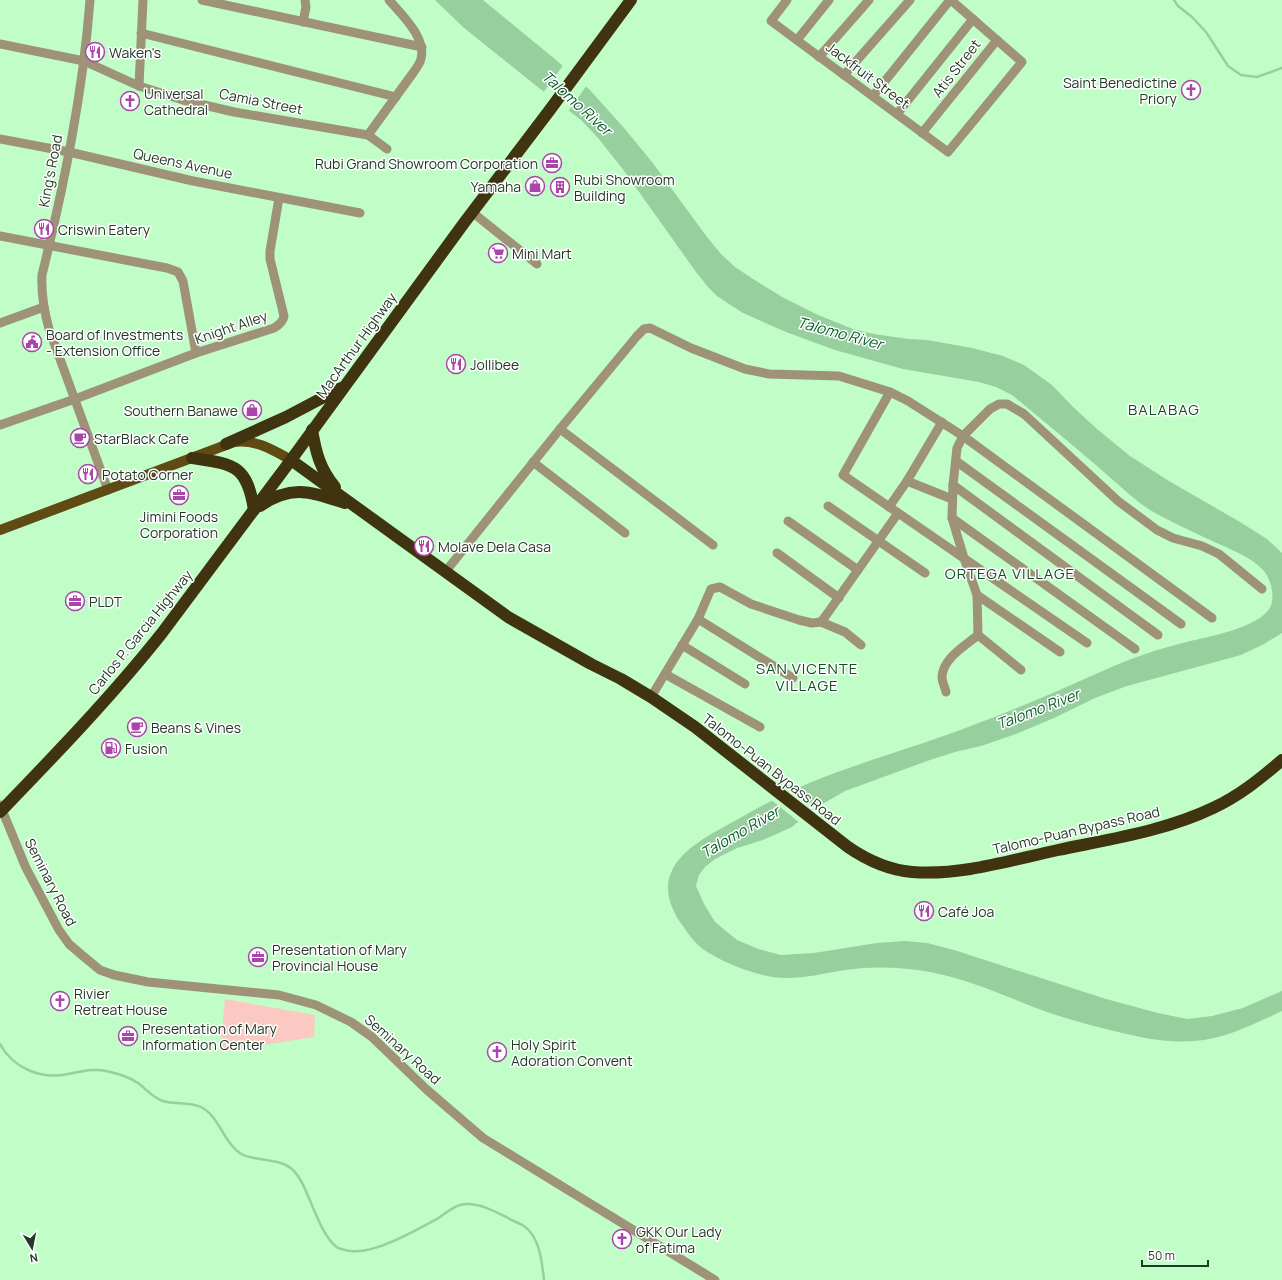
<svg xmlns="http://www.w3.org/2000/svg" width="1282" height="1280" viewBox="0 0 1282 1280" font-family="Manrope,sans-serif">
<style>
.green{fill:#fbc9c1}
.water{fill:#97cf9e}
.pier{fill:#c0fdc7}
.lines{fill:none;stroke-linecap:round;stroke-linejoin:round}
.stream{stroke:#97cf9e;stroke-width:2.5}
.minor{stroke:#9e9278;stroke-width:9}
.major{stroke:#5e4a12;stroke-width:10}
.highway{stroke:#403310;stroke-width:12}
.labels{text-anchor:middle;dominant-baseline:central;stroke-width:3;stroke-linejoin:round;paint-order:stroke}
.poi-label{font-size:14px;fill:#213925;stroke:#fff;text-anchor:start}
.street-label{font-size:14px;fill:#213925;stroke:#fff}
.water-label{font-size:15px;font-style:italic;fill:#045d23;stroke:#fff}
.neighbourhood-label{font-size:15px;letter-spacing:1px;fill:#134f22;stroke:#fff}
</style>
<rect width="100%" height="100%" fill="#c0fdc7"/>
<path class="green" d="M 225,999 L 315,1015 L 314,1037 L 220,1052 Z"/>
<path class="water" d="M 435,0 L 483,0 L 556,60 L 589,89 L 624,128 L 652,162 L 707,237 L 721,254 L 735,267 L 753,279 L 782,297 L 818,315 L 853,329 L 874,334 L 908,339 L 927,340 L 972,348 L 1003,356 L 1024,365 L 1052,385 L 1072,406 L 1097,429 L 1130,456 L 1169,481 L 1240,522 L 1267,539 L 1282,553 L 1282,633 L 1264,644 L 1241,655 L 1127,686 L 1095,698 L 1054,718 L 1016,734 L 981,746 L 955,752 L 927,761 L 845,791 L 812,810 L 792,827 L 763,840 L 737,848 L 715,859 L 705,867 L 699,875 L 696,886 L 704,904 L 715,922 L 737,940 L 758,949 L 781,955 L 814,953 L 877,943 L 905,941 L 927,943 L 954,950 L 1106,999 L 1158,1013 L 1187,1019 L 1212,1016 L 1243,1008 L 1282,991 L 1282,1011 C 1254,1024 1225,1039 1194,1041 C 1168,1043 1142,1038 1118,1032 C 1090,1025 1062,1018 1036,1008 C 1001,994 967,979 930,972 C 903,967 873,966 845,970 C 826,973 806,978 786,978 C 760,978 719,962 699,946 C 693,940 688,934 683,926 C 673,913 665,895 669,879 C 676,851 708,836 731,823 C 756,809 780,795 807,784 C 862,761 920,746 976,724 C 1008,712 1039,699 1071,685 C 1092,676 1112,666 1134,658 C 1150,652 1166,647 1183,643 C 1204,637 1267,628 1272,602 C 1274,591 1270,578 1263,570 C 1251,557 1234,551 1219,544 C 1196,533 1172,523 1150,510 C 1133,499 1119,485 1104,472 C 1074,446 1043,421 1012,395 L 996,387 L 979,382 L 903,369 L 835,350 L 786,332 L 743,313 L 729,304 L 717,296 L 708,287 L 696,272 L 622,168 L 598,138 L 581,120 L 539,88 L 463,27 Z"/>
<g class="pier">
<path d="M 564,64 L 587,85 L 568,112 L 543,93 Z"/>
<path d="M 791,789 L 817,809 L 800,823 L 770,799 Z"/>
</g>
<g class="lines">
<g class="stream">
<path d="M 1174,0 L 1178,6 L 1192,17 L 1206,32 L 1228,66 L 1241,75 L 1257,77 L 1282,68"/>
<path d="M 0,1044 C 13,1068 41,1080 68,1074 C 81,1072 92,1068 106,1071 C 116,1073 129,1077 138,1083 C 146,1089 153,1098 163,1101 C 176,1105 189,1101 201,1107 C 220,1117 223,1142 241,1154 C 245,1156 250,1157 254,1158 C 275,1162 290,1160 301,1181 C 311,1198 321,1237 338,1248 C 341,1249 348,1251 351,1251 C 374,1254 415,1231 435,1220 C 444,1215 455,1204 466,1204 C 480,1203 496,1212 508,1218 C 513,1221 519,1223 524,1226 C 540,1237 542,1263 544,1280"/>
</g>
<g class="minor">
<path d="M 90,0 C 83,93 64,185 42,275 C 41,294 44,311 49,329 L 108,490"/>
<path d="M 202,0 L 422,47"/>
<path d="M 787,0 L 771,21 L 948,152 L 1022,62 L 951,0"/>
<path d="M 303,22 L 306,7 L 305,0"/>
<path d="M 141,33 L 396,97"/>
<path d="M 797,40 L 829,0"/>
<path d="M 0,44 L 84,61 L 139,86 L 183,100 L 234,112 L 368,135 L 387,149"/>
<path d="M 819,57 L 869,0"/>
<path d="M 844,75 L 910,0"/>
<path d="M 139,86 L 143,0"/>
<path d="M 873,96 L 950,0"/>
<path d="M 897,114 L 973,19"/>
<path d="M 922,133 L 997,40"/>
<path d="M 368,135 L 413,73 C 415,70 418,66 420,62 C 429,40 402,15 389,0"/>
<path d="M 0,139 L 69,152 L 193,181 L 360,213"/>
<path d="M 472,212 L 537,264"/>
<path d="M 0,236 L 167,268 L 178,272 L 183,281 L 196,353"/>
<path d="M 0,323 L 44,307"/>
<path d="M 890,392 L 843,475 L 1087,643"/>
<path d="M 0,425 L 75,399 L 196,353 L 274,328 C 279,325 283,322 284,316 L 270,259 L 270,251 L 279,198"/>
<path d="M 560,429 L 713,545"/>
<path d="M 956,461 L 1181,624"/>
<path d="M 533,462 L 625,533"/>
<path d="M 907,481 L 952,499"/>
<path d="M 953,485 L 1158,635"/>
<path d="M 828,506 L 925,573"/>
<path d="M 889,507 L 907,481 L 942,422"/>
<path d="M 952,518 L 1135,649"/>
<path d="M 788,521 L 858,570"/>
<path d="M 777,553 L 839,598"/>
<path d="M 446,571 L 560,429 L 637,336 L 644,329 L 650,328 L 691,348 L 745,369 L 769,374 L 839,376 L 890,392 L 908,401 L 963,436 L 1212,618"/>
<path d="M 977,595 L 1060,652"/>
<path d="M 698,619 L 793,678"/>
<path d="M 821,622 L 827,614 L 898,513"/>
<path d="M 682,645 L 745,684"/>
<path d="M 1021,670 L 978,635 L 977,595 L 964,558 L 952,518 L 953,485 L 957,448 L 963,436 L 990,409 L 999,404 L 1007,404 L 1024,414 L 1118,501 L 1157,530 L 1173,538 L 1202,546 L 1219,554 L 1262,589"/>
<path d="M 665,674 L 760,727"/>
<path d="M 946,692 C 945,687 942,682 942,677 C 943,658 965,646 978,635"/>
<path d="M 651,697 L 698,619 L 711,589 L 720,587 L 751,604 L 799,620 L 812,623 L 821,622 L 845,632 L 861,645"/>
<path d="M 0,805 L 26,868 L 59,930 L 69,944 L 83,956 L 100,970 L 114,975 L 148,982 L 279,995 L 316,1005 L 351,1022 L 372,1037 L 426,1089 L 483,1138 L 715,1280"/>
</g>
<path class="major" d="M 0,530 L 234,442 C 256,439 273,450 291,460"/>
<g class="highway">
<path d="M 312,430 C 316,453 320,469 335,487"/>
<path d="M 226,444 L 286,417 L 341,388"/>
<path d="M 192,458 C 233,464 247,464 254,510"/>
<path d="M 291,460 L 508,617 L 591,664 L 621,679 L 651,697 L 695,727 L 848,847 C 867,860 889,870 912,872 C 961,876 1011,860 1058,850 C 1110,839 1165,831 1213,808 C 1239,796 1260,779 1282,760"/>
<path d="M 260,506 C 292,484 311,492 345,503"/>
<path d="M 0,812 C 56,754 112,696 162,633 L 291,460 L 464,223 L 549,111 L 631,0"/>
</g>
</g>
<defs>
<symbol id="restaurant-ring" viewBox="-11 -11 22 22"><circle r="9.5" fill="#fff" stroke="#aa45a9" stroke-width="1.5"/><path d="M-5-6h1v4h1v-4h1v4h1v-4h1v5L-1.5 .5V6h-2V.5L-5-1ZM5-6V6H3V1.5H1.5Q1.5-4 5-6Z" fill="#aa45a9"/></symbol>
<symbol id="church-ring" viewBox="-11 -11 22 22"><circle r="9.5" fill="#fff" stroke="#aa45a9" stroke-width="1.5"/><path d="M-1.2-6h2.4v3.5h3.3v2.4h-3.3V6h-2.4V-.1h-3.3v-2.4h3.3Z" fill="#aa45a9"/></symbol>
<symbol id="office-ring" viewBox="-11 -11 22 22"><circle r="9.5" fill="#fff" stroke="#aa45a9" stroke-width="1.5"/><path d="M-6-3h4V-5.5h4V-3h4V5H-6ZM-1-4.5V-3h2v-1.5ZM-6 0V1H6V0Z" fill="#aa45a9"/></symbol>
<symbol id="shop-ring" viewBox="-11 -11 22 22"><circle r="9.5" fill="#fff" stroke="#aa45a9" stroke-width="1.5"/><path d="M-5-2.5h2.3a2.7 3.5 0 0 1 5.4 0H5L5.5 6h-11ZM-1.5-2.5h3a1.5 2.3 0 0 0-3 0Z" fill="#aa45a9"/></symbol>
<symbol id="building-ring" viewBox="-11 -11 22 22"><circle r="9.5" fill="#fff" stroke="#aa45a9" stroke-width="1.5"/><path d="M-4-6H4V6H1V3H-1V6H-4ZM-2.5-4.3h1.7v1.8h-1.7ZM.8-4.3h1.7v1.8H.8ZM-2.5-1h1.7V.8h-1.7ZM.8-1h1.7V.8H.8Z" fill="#aa45a9"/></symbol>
<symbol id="supermarket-ring" viewBox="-11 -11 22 22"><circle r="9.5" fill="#fff" stroke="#aa45a9" stroke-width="1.5"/><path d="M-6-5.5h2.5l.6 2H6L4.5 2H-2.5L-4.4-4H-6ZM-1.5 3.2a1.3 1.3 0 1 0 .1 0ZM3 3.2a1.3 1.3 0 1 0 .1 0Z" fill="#aa45a9"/></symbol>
<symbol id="civic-ring" viewBox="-11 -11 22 22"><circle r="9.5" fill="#fff" stroke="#aa45a9" stroke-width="1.5"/><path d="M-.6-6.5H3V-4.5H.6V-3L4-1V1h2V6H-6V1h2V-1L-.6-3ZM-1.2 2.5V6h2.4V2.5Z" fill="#aa45a9"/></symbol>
<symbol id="cafe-ring" viewBox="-11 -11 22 22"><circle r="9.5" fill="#fff" stroke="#aa45a9" stroke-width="1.5"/><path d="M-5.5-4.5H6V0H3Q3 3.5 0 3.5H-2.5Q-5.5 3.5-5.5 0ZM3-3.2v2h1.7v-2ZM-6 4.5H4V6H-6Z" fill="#aa45a9"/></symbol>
<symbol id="fuel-ring" viewBox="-11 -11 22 22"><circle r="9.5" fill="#fff" stroke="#aa45a9" stroke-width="1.5"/><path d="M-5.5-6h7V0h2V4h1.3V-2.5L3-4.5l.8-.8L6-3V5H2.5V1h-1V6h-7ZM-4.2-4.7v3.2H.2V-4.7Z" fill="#aa45a9"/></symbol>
</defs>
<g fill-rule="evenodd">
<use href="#restaurant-ring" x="84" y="41" width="22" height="22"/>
<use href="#church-ring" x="1180" y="79" width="22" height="22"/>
<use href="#church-ring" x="119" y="90" width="22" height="22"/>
<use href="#office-ring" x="541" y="152" width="22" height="22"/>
<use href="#shop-ring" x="524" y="175" width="22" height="22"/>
<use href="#building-ring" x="549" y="176" width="22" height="22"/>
<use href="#restaurant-ring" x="33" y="218" width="22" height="22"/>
<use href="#supermarket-ring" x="487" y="242" width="22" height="22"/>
<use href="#civic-ring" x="21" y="331" width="22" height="22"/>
<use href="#restaurant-ring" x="445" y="353" width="22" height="22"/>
<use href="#shop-ring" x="241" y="399" width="22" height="22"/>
<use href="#cafe-ring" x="69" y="427" width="22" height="22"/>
<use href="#restaurant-ring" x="77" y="463" width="22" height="22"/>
<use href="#office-ring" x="168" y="484" width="22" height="22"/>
<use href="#restaurant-ring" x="413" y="535" width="22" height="22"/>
<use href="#office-ring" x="64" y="590" width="22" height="22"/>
<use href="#cafe-ring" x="126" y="716" width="22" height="22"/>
<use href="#fuel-ring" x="100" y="737" width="22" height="22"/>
<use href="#restaurant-ring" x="913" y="900" width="22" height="22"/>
<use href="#office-ring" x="247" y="946" width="22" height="22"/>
<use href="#church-ring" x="49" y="990" width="22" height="22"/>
<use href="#office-ring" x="117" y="1025" width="22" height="22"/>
<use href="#church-ring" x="486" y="1041" width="22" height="22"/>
<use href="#church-ring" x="611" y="1228" width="22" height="22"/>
</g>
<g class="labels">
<g class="poi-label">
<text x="109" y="52">Waken's</text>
<text x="1177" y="82" text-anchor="end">Saint Benedictine<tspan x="1177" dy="16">Priory</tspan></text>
<text x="144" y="93">Universal<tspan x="144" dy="16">Cathedral</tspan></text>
<text x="538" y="163" text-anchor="end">Rubi Grand Showroom Corporation</text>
<text x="574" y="179">Rubi Showroom<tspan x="574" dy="16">Building</tspan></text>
<text x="521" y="186" text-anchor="end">Yamaha</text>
<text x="58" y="229">Criswin Eatery</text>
<text x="512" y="253">Mini Mart</text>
<text x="46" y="334">Board of Investments<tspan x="46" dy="16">- Extension Office</tspan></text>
<text x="470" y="364">Jollibee</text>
<text x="238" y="410" text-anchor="end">Southern Banawe</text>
<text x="94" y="438">StarBlack Cafe</text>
<text x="102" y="474">Potato Corner</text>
<text x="179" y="516" text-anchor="middle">Jimini Foods<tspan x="179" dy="16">Corporation</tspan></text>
<text x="438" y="546">Molave Dela Casa</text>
<text x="89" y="601">PLDT</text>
<text x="151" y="727">Beans &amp; Vines</text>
<text x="125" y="748">Fusion</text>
<text x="938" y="911">Café Joa</text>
<text x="272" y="949">Presentation of Mary<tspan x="272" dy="16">Provincial House</tspan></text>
<text x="74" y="993">Rivier<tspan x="74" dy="16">Retreat House</tspan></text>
<text x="142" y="1028">Presentation of Mary<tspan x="142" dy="16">Information Center</tspan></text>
<text x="511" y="1044">Holy Spirit<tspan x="511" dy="16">Adoration Convent</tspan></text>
<text x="636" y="1231">GKK Our Lady<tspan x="636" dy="16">of Fatima</tspan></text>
</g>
<g class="street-label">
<text transform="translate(956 68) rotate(-52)">Atis Street</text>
<text transform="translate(868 75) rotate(37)">Jackfruit Street</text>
<text transform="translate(261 101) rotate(11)">Camia Street</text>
<text transform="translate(183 163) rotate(12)">Queens Avenue</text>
<text transform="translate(50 171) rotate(-79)">King's Road</text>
<text transform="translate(231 327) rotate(-19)">Knight Alley</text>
<text transform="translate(356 345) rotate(-54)">MacArthur Highway</text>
<text transform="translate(140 632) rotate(-51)">Carlos P. Garcia Highway</text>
<text transform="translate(772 769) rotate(38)">Talomo-Puan Bypass Road</text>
<text transform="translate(1076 830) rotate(-13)">Talomo-Puan Bypass Road</text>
<text transform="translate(51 882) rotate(63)">Seminary Road</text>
<text transform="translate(403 1049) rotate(42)">Seminary Road</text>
</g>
<g class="water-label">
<text transform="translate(577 103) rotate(42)">Talomo River</text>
<text transform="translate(840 333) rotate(15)">Talomo River</text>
<text transform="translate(1038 709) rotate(-21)">Talomo River</text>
<text transform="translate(740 832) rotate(-30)">Talomo River</text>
</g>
<g class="neighbourhood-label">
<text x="1164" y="409">BALABAG</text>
<text x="1010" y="573">ORTEGA VILLAGE</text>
<text x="807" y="668">SAN VICENTE<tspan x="807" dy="17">VILLAGE</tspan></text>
</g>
</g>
<g transform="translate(32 1248) rotate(170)" stroke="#ffffff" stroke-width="3" paint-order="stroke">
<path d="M0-3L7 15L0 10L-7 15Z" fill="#213925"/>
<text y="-6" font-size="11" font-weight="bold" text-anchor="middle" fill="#213925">N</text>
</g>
<path d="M1142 1260v6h66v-6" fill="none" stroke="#213925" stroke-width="2"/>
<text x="1148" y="1260" font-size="12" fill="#213925" stroke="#ffffff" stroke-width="3" paint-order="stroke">50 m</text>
</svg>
